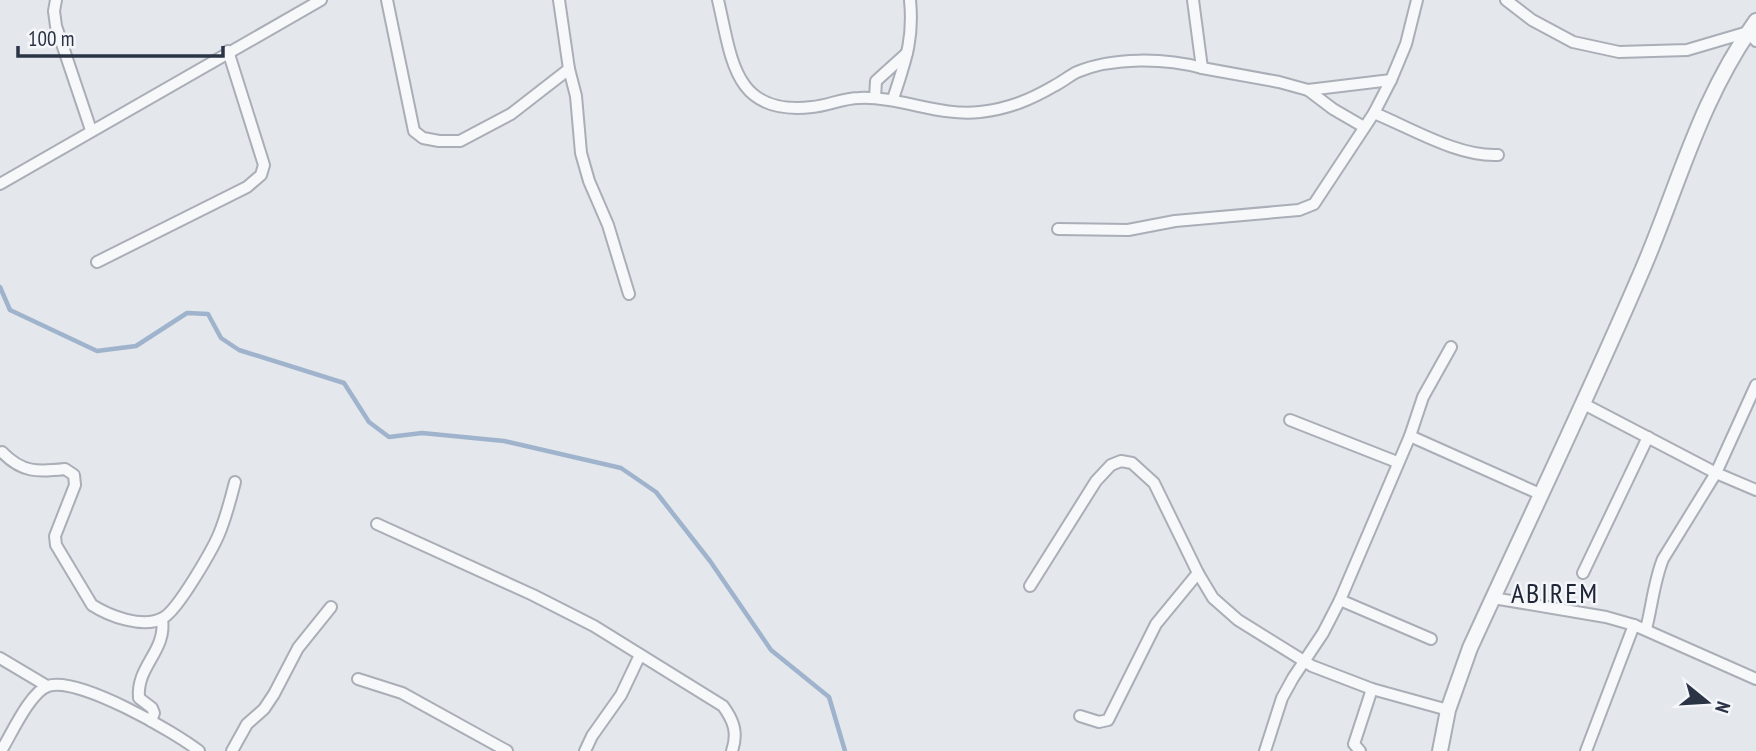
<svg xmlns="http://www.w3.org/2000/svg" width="1756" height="751" viewBox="0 0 1756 751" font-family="'PT Sans Narrow',sans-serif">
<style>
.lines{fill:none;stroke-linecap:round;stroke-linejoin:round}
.stream{stroke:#9fb4cc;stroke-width:4.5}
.minor-casing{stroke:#a9aeb7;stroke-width:14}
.tertiary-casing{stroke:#a9aeb7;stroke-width:18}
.minor{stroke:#f7f8fa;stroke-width:10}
.tertiary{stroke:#f7f8fa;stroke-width:14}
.labels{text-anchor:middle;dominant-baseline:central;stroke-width:5;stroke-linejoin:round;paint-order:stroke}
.quarter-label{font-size:28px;letter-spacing:2px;fill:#1d2536;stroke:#f4f6f9}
</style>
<rect width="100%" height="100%" fill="#e4e7ec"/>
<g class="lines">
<path class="stream" d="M 0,287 L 10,310 L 97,351 L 136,346 L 187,313 L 208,314 L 221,338 L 239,350 L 344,383 L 369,422 L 389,437 L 422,433 L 504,441 L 621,468 L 656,492 L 710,561 L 771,650 L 829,697 L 845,751"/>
<defs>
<g id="minor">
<path d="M 56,0 L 54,11 L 56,26 L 91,130"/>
<path d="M 387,0 L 414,131 L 423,138 L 439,141 L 460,141 L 511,114 L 569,69"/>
<path d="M 559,0 L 569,69 L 576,96 L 581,153 L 589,181 L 608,225 L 629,294"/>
<path d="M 718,0 C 732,59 733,116 812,107 C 827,106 843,98 859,98 C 899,96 940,117 980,112 C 1008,109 1030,100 1054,86 C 1062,82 1069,76 1077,72 C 1113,57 1165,58 1202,68"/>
<path d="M 1193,0 L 1202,68 L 1279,82 L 1308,90 L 1391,80 L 1406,44 L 1417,0"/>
<path d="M 1506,0 L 1532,20 L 1573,42 L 1619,52 L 1687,50 L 1748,32 L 1756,41"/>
<path d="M 1308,90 L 1333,109 L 1364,127"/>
<path d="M 875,98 L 876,81 L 907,53"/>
<path d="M 893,99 C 905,62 914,40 910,0"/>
<path d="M 1374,113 C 1411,128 1458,157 1498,155"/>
<path d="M 0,184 L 321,0"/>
<path d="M 1058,229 L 1128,230 L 1175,221 L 1299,210 L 1314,204 L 1374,113 L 1391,80"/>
<path d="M 97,262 L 247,187 L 261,175 L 264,165 L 228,51"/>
<path d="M 1582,403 L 1716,473 L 1756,490"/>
<path d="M 1290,420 L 1397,462"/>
<path d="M 1410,436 L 1540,494"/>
<path d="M 2,452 C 22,473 38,472 65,469 L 74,475 L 75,485 L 55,536 L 56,545 L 92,605 C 109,616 143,629 163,618 C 178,610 215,546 221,529 C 227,513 231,498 235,482"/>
<path d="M 377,524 L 533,595 L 594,626 L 723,706 C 734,721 738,733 732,751"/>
<path d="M 1583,573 L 1648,437"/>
<path d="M 1030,586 L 1096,481 L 1111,465 L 1121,461 L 1132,463 L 1154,483 L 1198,573 L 1213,598 L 1238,620 L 1312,666 L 1372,689 L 1448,710"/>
<path d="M 1493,598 L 1606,617 L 1634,625 L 1756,679"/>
<path d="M 1340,600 L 1431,639"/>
<path d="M 1646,629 C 1652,606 1654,581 1663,559 L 1716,473 L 1756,385"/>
<path d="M 0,658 L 47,686"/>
<path d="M 358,679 L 402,693 L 507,751"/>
<path d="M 1080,716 L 1099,722 L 1108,720 L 1156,624 L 1198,573"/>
<path d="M 151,721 L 154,713 L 152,708 L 139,698 C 136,666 167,651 162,619"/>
<path d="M 1,751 C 11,735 30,692 48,686 C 78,676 175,732 199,751"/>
<path d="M 232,751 L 247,724 L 264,709 L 274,694 L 298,648 L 331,607"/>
<path d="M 585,751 L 592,736 L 621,695 L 640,655"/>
<path d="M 1265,751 L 1282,698 L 1293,678 L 1323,633 L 1340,600 L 1410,436 L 1423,397 L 1451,347"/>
<path d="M 1360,751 L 1354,744 L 1372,689"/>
<path d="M 1586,751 L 1634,625"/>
</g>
<path id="tertiary" d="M 1440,751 L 1448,710 L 1470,648 C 1528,521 1589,395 1644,266 C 1680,181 1700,99 1756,21"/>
</defs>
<use href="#minor" class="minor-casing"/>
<use href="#tertiary" class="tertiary-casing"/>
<use href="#minor" class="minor"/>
<use href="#tertiary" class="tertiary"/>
</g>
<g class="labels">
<g class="quarter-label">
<text x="1555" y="592">ABIREM</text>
</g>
</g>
<g transform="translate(1707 702) rotate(108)" stroke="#f4f6f9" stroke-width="5" paint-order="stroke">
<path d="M0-5L12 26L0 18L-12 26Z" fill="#2b3445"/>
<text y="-10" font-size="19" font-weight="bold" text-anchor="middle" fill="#2b3445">N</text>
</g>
<path d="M18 46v10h205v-10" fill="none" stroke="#2b3445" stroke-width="3.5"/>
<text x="28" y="46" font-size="21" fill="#2b3445" stroke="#f4f6f9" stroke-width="5" paint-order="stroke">100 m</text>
</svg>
